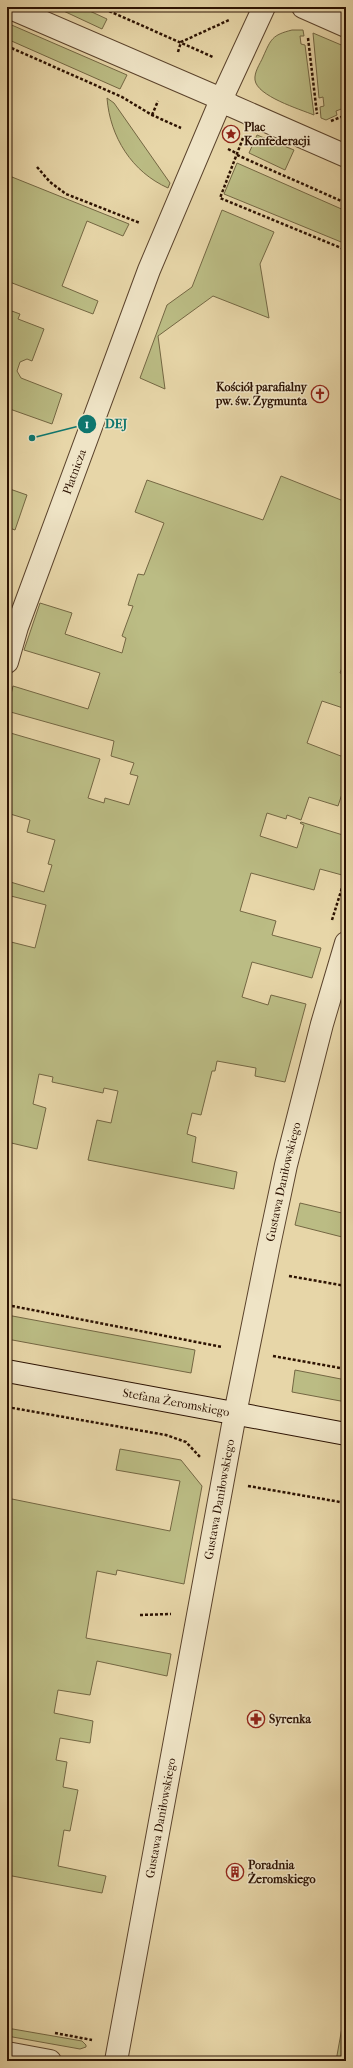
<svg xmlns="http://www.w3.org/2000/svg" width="353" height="2068" viewBox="0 0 353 2068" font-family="'IM FELL French Canon',serif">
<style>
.green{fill:#bbbc84;stroke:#746743}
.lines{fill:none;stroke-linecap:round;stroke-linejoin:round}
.minor-casing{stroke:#5b432c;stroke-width:24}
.secondary-casing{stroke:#2c1202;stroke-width:24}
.path{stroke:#2c1202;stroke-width:2.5;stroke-dasharray:3 2;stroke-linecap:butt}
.minor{stroke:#efe4c6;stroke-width:22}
.secondary{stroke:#efe4c6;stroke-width:22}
.labels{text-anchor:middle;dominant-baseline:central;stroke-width:3;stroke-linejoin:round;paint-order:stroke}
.poi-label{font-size:12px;font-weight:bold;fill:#2c1202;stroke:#efe4c6;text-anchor:start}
.street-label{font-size:12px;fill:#2c1202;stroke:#efe4c6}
.leader{fill:none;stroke:#0f766e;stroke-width:1.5}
.callout-dot{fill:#0f766e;stroke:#efe4c6;stroke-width:1.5}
.mark-label{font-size:12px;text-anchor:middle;font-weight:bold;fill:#fff}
.callout-label{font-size:13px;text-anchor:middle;font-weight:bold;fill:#0f766e;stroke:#efe4c6;stroke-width:3;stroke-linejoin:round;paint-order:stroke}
</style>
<rect width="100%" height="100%" fill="#e7d6a8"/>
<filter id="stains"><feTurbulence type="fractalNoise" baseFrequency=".005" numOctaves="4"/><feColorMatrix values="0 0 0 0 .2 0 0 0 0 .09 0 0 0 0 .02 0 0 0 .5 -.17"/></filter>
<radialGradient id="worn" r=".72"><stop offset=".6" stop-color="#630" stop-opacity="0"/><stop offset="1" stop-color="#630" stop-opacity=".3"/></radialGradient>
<g class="green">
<path d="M 55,7 L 81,7 L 107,19 L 102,29 Z"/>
<path d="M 7,23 L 127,75 L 120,89 L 7,39 Z"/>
<path d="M 292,30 L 303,30 L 304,36 L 300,36 L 301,44 L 305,45 L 314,115 C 299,109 257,96 255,80 C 254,72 260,64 263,57 C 271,39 272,35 292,30 Z"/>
<path d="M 313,33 L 346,47 L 346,111 L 344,108 L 336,111 L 337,115 L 326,120 L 321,118 L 320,107 L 324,106 L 323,97 L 319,98 Z"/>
<path d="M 107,98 L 114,103 L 170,183 L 168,188 C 132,172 110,137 107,98 Z"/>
<path d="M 257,135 L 294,150 L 285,170 L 249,153 Z"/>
<path d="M 237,163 L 346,211 L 346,244 L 224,194 Z"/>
<path d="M 7,175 L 129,224 L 123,236 L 87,221 L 62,286 L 98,301 L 93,314 L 7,281 Z"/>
<path d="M 222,210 L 274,232 L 260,264 L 269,318 L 213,296 L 158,336 L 165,389 L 140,378 L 167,305 L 192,287 Z"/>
<path d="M 9,310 L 20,314 L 18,319 L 44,329 L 32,361 L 27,359 L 20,362 L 17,371 L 21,378 L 62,394 L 52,424 L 7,408 L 7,311 Z"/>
<path d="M 281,476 L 346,502 L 346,657 L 340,673 L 346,675 L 346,709 L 322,701 L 307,743 L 346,758 L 345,785 L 338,806 L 309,797 L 301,820 L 287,815 L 286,819 L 267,813 L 260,836 L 297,848 L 304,825 L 300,823 L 301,822 L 346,836 L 346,861 L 342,875 L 320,869 L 314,890 L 251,873 L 240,911 L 276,921 L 272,935 L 321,948 L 312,978 L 252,962 L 242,997 L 268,1005 L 271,995 L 306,1004 L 285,1082 L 255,1076 L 256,1068 L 217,1061 L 215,1071 L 212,1071 L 201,1115 L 192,1113 L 187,1134 L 196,1137 L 192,1162 L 237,1172 L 234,1189 L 88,1160 L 97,1120 L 111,1123 L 118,1091 L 104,1088 L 103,1093 L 52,1082 L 53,1077 L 39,1074 L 33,1104 L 46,1108 L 37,1149 L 7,1142 L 7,941 L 35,948 L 46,905 L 7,895 L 7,881 L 44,892 L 52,865 L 48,864 L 55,840 L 27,832 L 30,820 L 7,813 L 7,732 L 100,759 L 88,798 L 104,803 L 105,798 L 129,805 L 138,776 L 130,774 L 134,763 L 111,756 L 114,741 L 7,711 L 13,686 L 88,709 L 100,673 L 24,650 L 40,603 L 72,613 L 65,634 L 122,653 L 126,638 L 122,636 L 133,606 L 128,605 L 138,574 L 144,575 L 164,523 L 135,512 L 147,480 L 263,520 Z"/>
<path d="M 7,488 L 27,495 L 15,530 L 7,527 Z"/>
<path d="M 300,1203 L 346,1214 L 346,1238 L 295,1225 Z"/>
<path d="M 7,1315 L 195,1350 L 191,1373 L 7,1339 Z"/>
<path d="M 295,1370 L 346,1380 L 346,1402 L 292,1392 Z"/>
<path d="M 120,1449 L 181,1460 L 202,1486 L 184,1584 L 117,1570 L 116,1575 L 97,1571 L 86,1638 L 171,1654 L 167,1676 L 97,1661 L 90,1695 L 58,1690 L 54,1713 L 93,1721 L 90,1743 L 60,1738 L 56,1760 L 67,1762 L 63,1787 L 78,1790 L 70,1831 L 64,1830 L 58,1866 L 106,1876 L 102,1893 L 7,1875 L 7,1498 L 170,1531 L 180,1481 L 116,1470 Z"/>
<path d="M 346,2016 L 346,2061 L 336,2061 L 343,2022 Z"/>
<path d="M 7,2028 L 82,2041 L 86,2045 L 86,2047 L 80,2049 L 7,2036 Z"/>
</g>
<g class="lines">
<defs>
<g id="minor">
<path d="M 8,7 L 212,95 L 232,106 L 346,156"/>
<path d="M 303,7 L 346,26"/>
<path id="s1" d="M 7,662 L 17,627 L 149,270 L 221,100 L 264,7"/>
<path d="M 7,2053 L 50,2061"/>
<path id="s2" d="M 116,2061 L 235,1414 L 268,1250 L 286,1165 L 322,1024 L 346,943"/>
</g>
<g id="secondary">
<path id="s3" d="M 7,1371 L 346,1434"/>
</g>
</defs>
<use href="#minor" class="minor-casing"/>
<use href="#secondary" class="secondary-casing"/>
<g class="path">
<path d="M 100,7 L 213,57"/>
<path d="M 308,38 L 317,114"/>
<path d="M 7,46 L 122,97 L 152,115 L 181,128"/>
<path d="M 178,52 L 181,42 L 229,20"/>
<path d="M 152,115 L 158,101"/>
<path d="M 331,121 L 346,115"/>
<path d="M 243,138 L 220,198 L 346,250"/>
<path d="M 228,149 L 236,153"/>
<path d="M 237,155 L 346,203"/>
<path d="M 37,167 L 50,182 L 66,194 L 140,223"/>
<path d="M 332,920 L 346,875"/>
<path d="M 289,1276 L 346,1286"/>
<path d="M 7,1305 L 222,1347"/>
<path d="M 273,1356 L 346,1369"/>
<path d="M 7,1407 L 166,1435 L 186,1442 L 200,1457"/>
<path d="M 248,1486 L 346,1503"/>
<path d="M 140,1615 L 171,1614"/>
<path d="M 55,2033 L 92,2040"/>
</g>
<use href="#minor" class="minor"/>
<use href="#secondary" class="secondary"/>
</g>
<defs>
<symbol id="sight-ring" viewBox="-11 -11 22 22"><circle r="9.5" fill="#efe4c6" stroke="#8f2418" stroke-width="1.5"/><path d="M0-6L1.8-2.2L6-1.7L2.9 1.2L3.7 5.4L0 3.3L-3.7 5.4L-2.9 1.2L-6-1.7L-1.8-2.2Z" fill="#8f2418"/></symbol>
<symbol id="church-ring" viewBox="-11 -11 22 22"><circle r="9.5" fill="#efe4c6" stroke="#8f2418" stroke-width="1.5"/><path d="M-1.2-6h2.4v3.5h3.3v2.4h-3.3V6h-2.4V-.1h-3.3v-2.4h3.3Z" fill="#8f2418"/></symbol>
<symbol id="pharmacy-ring" viewBox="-11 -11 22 22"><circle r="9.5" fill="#efe4c6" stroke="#8f2418" stroke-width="1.5"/><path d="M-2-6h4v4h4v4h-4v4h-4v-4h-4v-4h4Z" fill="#8f2418"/></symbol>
<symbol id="building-ring" viewBox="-11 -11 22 22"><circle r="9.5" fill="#efe4c6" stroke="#8f2418" stroke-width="1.5"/><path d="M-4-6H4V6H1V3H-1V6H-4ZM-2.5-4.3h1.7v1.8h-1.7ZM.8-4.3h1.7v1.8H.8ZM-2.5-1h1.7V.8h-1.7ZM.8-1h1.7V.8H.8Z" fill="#8f2418"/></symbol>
</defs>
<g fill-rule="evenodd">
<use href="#sight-ring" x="221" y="124" width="20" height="20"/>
<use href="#church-ring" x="310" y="384" width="20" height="20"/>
<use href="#pharmacy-ring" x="246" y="1709" width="20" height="20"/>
<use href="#building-ring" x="225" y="1862" width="20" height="20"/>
</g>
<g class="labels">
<g class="poi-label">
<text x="244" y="127">Plac<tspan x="244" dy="14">Konfederacji</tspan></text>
<text x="307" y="387" text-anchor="end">Kościół parafialny<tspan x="307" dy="14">pw. św. Zygmunta</tspan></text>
<text x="269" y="1719">Syrenka</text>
<text x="248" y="1865">Poradnia<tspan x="248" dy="14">Żeromskiego</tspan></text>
</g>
<g class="street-label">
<text stroke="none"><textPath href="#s1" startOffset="202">Płatnicza</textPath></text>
<text stroke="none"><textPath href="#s2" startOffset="895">Gustawa Daniłowskiego</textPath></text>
<text stroke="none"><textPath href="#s3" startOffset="172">Stefana Żeromskiego</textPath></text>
<text stroke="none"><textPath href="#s2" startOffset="571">Gustawa Daniłowskiego</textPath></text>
<text stroke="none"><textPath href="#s2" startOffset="247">Gustawa Daniłowskiego</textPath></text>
</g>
</g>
<path class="leader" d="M32 438L87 424"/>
<g class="callout-dot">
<circle cx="32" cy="438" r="4"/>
<circle cx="87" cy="424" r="10"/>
</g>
<g class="mark-label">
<text x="87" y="428">1</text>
</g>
<g class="callout-label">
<text x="116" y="428">DEJ</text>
</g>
<rect width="353" height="2068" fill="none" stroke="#e7d6a8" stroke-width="24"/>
<rect x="8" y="8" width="337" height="2052" fill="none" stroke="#2c1202" stroke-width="2"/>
<rect x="12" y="12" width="329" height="2044" fill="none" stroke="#2c1202"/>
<rect width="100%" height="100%" filter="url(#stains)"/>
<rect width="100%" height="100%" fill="url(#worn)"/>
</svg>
